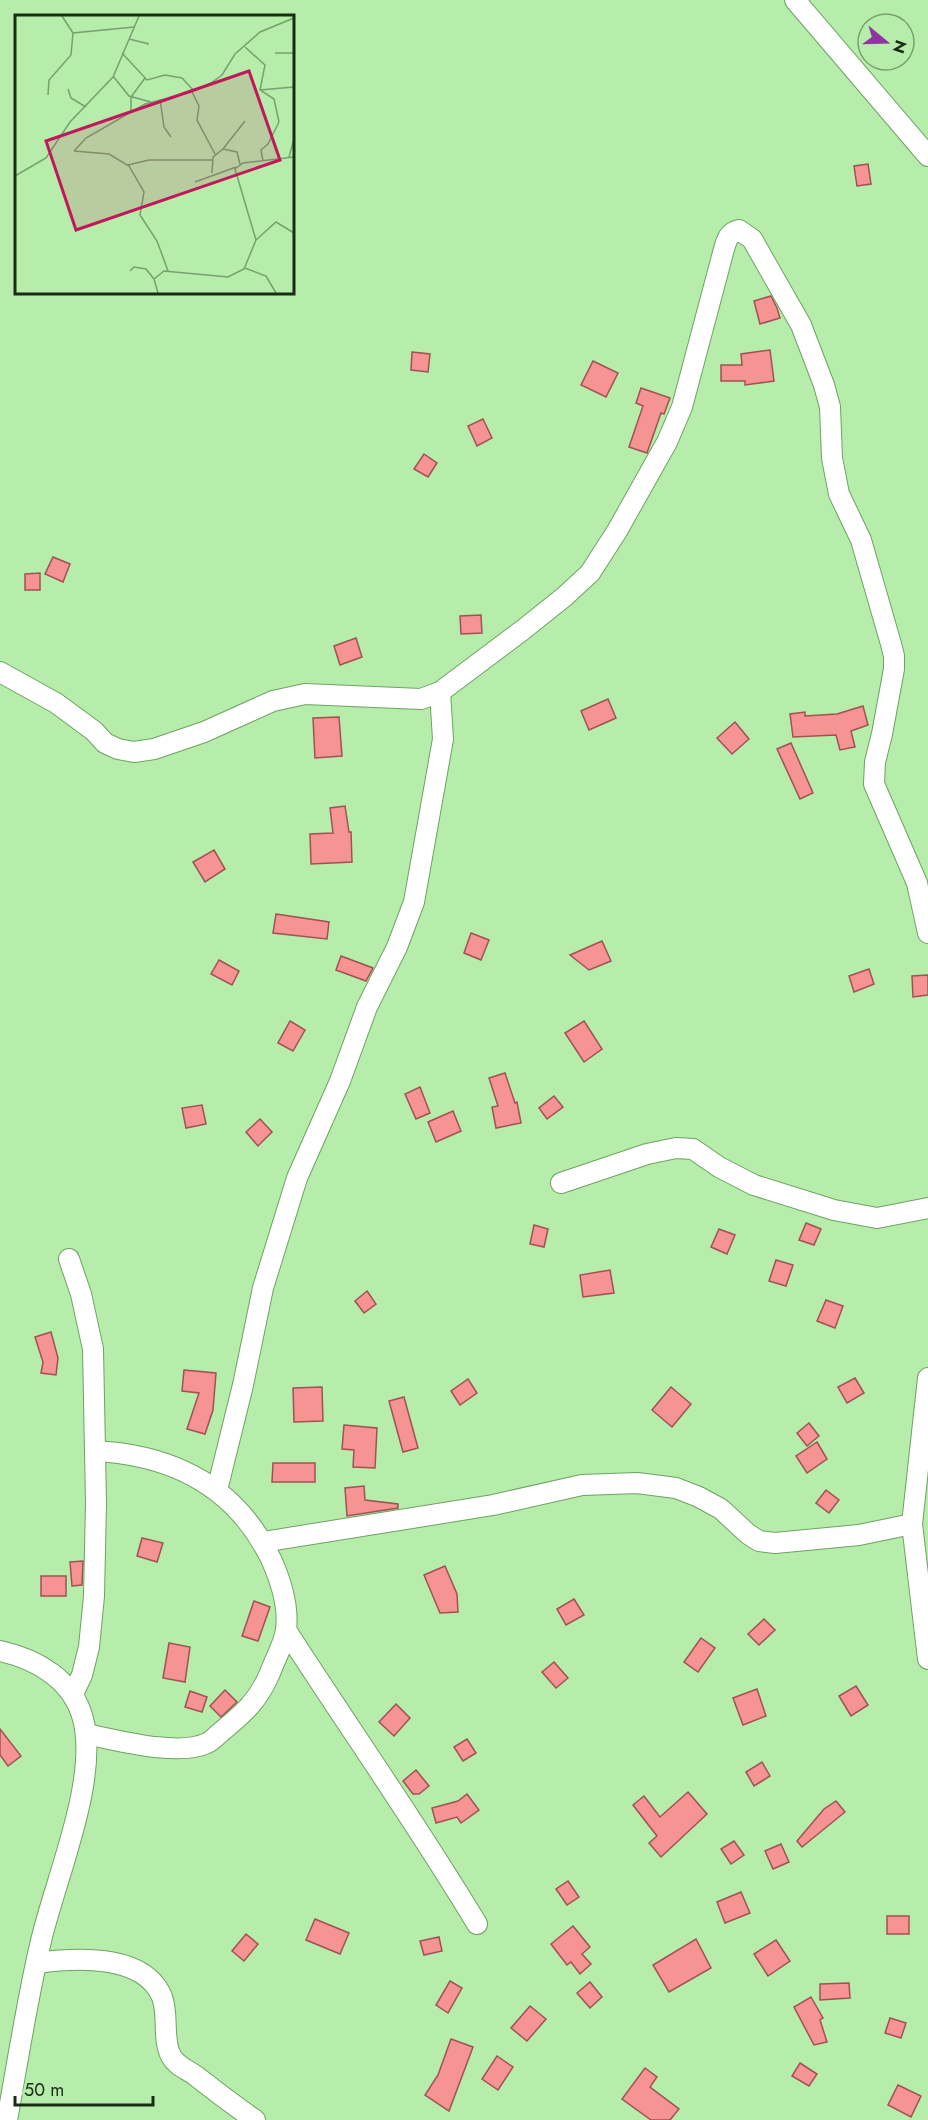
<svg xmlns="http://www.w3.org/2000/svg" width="928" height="2120" viewBox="0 0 928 2120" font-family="Jost,sans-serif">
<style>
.building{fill:#f59493;stroke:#a15153;stroke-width:1.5}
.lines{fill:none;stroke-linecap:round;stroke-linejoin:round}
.minor-casing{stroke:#6ea263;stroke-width:22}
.minor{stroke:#fff;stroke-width:20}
.inset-road{fill:none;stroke:#77a06e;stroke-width:1.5}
.view{fill:#c2185b;fill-opacity:0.15;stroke:#c2185b;stroke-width:3}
.inset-edge{fill:none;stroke:#182d13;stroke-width:3}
</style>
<rect width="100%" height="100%" fill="#b6edab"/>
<g class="building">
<path d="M 868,164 L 871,184 L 857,186 L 854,166 Z"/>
<path d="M 771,296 L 777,308 L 780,318 L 760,324 L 754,301 Z"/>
<path d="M 770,350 L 774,381 L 745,385 L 745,381 L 721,381 L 721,365 L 742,365 L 741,354 Z"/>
<path d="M 412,352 L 430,354 L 428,372 L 411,370 Z"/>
<path d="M 593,361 L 618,373 L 606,397 L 581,385 Z"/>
<path d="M 641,388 L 670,398 L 664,414 L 661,413 L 647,453 L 629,447 L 643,406 L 636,403 Z"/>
<path d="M 483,419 L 492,438 L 477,446 L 468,426 Z"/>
<path d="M 424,454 L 437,463 L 428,477 L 414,469 Z"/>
<path d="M 53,557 L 70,564 L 63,582 L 45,574 Z"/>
<path d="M 40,573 L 40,590 L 25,590 L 25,574 Z"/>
<path d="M 481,615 L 482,633 L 461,634 L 460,616 Z"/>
<path d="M 356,638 L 362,657 L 340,665 L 334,646 Z"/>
<path d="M 608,699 L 616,718 L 589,730 L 581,711 Z"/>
<path d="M 863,706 L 868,725 L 851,731 L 855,747 L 840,750 L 836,735 L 793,737 L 790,714 L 805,712 L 805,716 L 837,714 Z"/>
<path d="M 339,717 L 342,756 L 315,758 L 313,718 Z"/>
<path d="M 735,722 L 749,739 L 732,754 L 717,738 Z"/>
<path d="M 791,743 L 813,793 L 800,799 L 777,749 Z"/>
<path d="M 345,806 L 349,832 L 351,832 L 352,862 L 311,864 L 310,834 L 333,833 L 330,808 Z"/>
<path d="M 214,850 L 225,869 L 205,882 L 193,862 Z"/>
<path d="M 276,914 L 329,922 L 327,939 L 273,933 Z"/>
<path d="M 471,933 L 489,940 L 481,960 L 464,953 Z"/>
<path d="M 602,941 L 611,961 L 589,970 L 570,955 Z"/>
<path d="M 341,956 L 373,968 L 366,981 L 336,970 Z"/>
<path d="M 219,960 L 239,971 L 232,985 L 211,974 Z"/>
<path d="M 869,969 L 874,984 L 854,992 L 849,976 Z"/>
<path d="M 928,975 L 928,995 L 913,997 L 912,976 Z"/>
<path d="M 290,1021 L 305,1030 L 293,1051 L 278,1043 Z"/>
<path d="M 584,1021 L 602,1049 L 584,1062 L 565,1033 Z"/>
<path d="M 505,1073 L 515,1103 L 517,1102 L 521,1123 L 496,1128 L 492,1107 L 498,1106 L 489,1078 Z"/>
<path d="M 420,1087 L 430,1113 L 416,1119 L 405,1094 Z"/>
<path d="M 554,1096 L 563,1107 L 547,1119 L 539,1108 Z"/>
<path d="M 202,1105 L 206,1124 L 186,1128 L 182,1108 Z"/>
<path d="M 453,1111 L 461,1131 L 436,1142 L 428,1122 Z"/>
<path d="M 260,1119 L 272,1132 L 258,1146 L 246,1132 Z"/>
<path d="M 806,1223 L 821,1229 L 814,1245 L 799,1240 Z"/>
<path d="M 534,1225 L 548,1229 L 544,1247 L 530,1244 Z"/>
<path d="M 719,1229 L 735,1235 L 727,1254 L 711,1247 Z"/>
<path d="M 776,1260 L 793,1265 L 786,1286 L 769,1281 Z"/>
<path d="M 610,1270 L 614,1293 L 583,1297 L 580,1275 Z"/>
<path d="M 367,1291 L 376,1304 L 364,1313 L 355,1301 Z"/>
<path d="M 826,1300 L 843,1306 L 835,1328 L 817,1321 Z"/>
<path d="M 51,1332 L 58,1358 L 56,1375 L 41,1373 L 43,1362 L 35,1337 Z"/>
<path d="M 184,1370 L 216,1373 L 213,1410 L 205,1434 L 187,1429 L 199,1393 L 182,1391 Z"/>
<path d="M 855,1378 L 864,1393 L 847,1403 L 838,1387 Z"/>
<path d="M 468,1379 L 477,1393 L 460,1405 L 451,1391 Z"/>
<path d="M 322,1387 L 323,1421 L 294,1422 L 293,1388 Z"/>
<path d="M 671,1387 L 691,1404 L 672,1427 L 652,1410 Z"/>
<path d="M 404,1397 L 418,1448 L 403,1452 L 389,1401 Z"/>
<path d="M 809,1423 L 819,1436 L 807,1446 L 797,1433 Z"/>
<path d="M 344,1425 L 377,1428 L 375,1468 L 353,1467 L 354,1450 L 342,1449 Z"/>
<path d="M 817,1442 L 827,1459 L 807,1473 L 796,1456 Z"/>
<path d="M 273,1463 L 315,1463 L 315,1482 L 272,1482 Z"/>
<path d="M 364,1486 L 365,1500 L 398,1504 L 398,1508 L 347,1516 L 345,1488 Z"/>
<path d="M 826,1490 L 839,1500 L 829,1513 L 816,1503 Z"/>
<path d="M 142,1538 L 163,1543 L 157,1562 L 137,1556 Z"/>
<path d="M 83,1561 L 82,1585 L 72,1586 L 70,1562 Z"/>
<path d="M 445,1566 L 457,1594 L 458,1612 L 440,1613 L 424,1575 Z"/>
<rect x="41" y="1576" width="25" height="20"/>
<path d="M 574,1599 L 584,1615 L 566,1625 L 557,1609 Z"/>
<path d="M 254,1601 L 270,1607 L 258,1641 L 242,1636 Z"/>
<path d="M 764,1619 L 775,1630 L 759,1645 L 748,1634 Z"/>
<path d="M 701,1638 L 715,1648 L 698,1672 L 684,1662 Z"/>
<path d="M 169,1643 L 190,1647 L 185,1682 L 163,1678 Z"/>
<path d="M 554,1662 L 568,1678 L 556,1688 L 542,1672 Z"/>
<path d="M 856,1686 L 868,1705 L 851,1716 L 839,1696 Z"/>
<path d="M 757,1689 L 766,1716 L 743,1725 L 733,1698 Z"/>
<path d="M 225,1690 L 237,1702 L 221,1717 L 210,1706 Z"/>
<path d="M 190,1691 L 207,1697 L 202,1712 L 185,1707 Z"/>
<path d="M 396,1704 L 410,1718 L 394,1736 L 379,1722 Z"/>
<path d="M 0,1729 L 21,1756 L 8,1766 L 0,1755 Z"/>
<path d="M 467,1739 L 476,1753 L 463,1761 L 454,1747 Z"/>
<path d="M 762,1762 L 770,1776 L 754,1786 L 746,1772 Z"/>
<path d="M 416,1770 L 429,1786 L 419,1794 L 413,1794 L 403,1781 Z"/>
<path d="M 688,1792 L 707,1814 L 661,1857 L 649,1843 L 657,1836 L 633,1805 L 644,1796 L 660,1817 Z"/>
<path d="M 467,1794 L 479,1810 L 461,1823 L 457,1817 L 436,1823 L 432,1808 L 458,1801 Z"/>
<path d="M 836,1801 L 845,1812 L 802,1847 L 797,1841 L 824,1809 Z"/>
<path d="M 734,1841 L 744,1855 L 731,1864 L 721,1849 Z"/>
<path d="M 781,1844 L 789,1862 L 773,1869 L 765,1851 Z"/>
<path d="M 568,1881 L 579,1897 L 567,1905 L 556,1889 Z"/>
<path d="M 741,1892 L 750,1913 L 725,1923 L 717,1902 Z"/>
<rect x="887" y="1916" width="22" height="18"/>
<path d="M 315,1919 L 349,1933 L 340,1954 L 306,1940 Z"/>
<path d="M 573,1926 L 590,1947 L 582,1954 L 591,1964 L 580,1974 L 571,1962 L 567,1965 L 551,1944 Z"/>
<path d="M 246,1934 L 258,1944 L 244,1961 L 232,1951 Z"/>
<path d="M 439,1937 L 442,1951 L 424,1955 L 420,1941 Z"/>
<path d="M 696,1939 L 711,1968 L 669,1992 L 653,1965 Z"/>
<path d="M 776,1940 L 790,1961 L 768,1976 L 754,1954 Z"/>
<path d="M 450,1981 L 462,1988 L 448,2013 L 436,2005 Z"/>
<path d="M 590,1982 L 602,1997 L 590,2008 L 577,1993 Z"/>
<path d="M 849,1983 L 850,1998 L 820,2000 L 820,1984 Z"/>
<path d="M 811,1997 L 823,2018 L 820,2020 L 827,2042 L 814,2045 L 794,2007 Z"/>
<path d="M 530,2006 L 546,2019 L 527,2041 L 511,2028 Z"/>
<path d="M 890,2018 L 906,2023 L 901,2038 L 885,2033 Z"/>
<path d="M 451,2039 L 473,2047 L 449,2111 L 425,2095 L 438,2075 Z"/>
<path d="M 497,2056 L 513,2067 L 498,2090 L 482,2079 Z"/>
<path d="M 800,2063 L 817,2074 L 809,2086 L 792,2076 Z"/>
<path d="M 645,2068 L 657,2077 L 650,2087 L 679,2109 L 670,2120 L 651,2120 L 622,2099 Z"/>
<path d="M 898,2085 L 921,2096 L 911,2117 L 888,2105 Z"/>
</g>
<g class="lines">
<defs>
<g id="minor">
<path d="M 795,0 L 928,156"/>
<path d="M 0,672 L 56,703 L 94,731 L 105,743 L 118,749 L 134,752 L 154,749 L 204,732 L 273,701 L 305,694 L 421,699 L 440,692 L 524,629 L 564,597 L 590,573 L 617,531 L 667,442 L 682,407 L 724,249 C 727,239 729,232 739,230 L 752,239 L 801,325 L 824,385 L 830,407 L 832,458 L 839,494 L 861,540 L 891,644 L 894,656 L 894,669 L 882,734 L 875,762 L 874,784 L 917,883 L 928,933"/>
<path d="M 561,1183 L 647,1154 L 676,1148 L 693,1149 L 719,1167 L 754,1185 L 834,1210 L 877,1218 L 928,1208"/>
<path d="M 69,1259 L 81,1294 L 93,1349 L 96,1502 L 94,1596 L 89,1647 L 82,1675 L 73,1694"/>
<path d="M 928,1378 L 912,1524 L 928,1659"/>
<path d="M 217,1490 L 243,1385 L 263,1288 L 297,1178 L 340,1081 L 367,1007 L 397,947 L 414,902 L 443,739 L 440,692"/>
<path d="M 263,1542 L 493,1505 L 582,1485 L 637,1483 L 676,1488 L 699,1497 L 721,1509 L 748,1534 L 759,1541 L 775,1543 L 859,1535 L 912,1524"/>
<path d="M 286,1630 C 349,1728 417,1824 477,1924"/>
<path d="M 0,1651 C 37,1659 73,1680 83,1719 C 99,1780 55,1880 41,1941 C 27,2000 18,2060 7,2120"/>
<path d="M 86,1734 C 117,1740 179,1757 207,1743 C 212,1741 217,1735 221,1732 C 244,1713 258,1701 270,1673 C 275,1659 284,1644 286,1630 C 289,1606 281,1581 271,1559 C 236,1487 174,1455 95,1451"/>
<path d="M 37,1963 C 74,1958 144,1953 162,1997 C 169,2015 162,2039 171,2056 C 177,2067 187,2069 196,2076 C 215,2091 235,2106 255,2120"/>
</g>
</defs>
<use href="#minor" class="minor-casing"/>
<use href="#minor" class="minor"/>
</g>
<g transform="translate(15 15)">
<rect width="279" height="279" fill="#b6edab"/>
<path class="inset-road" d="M 47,1 L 58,18M 114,24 L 134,29M 230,32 L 250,50 L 245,75 L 259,84 L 264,107M 107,38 L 132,65 L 150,60 L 167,63 L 179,76M 260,38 L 279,38M 98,61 L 114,81 L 136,87M 53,74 L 56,83 L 71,92M 245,75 L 279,72M 177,77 L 184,91 L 182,105 L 200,139M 33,80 L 34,65 L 56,40 L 58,18 L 119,12M 145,84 L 149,112 L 156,122M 116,96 L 116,82 L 130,63M 208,134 L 230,106M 59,136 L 71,123 L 130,89 L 177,77 L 196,68 L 207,60 L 220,39 L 245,17 L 279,3M 59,136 L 94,139 L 114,151 L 129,177 L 125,200 L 142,226 L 153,256M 274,142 L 279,124M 248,146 L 246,135 L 253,129 L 264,107M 113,150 L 134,145 L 197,145M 197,158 L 198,142 L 208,134 L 222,137 L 225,149M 0,161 L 31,143 L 55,107 L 98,62 L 124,1M 180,167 L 221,152M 241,225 L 261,207 L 279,218M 230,253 L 251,261 L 261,278M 115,256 L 119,252 L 131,254 L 139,264M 143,278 L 139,264 L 149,256 L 213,262 L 229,254 L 241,225 L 220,154 L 228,148 L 279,142"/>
<path class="view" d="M 234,56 L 265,145 L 61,215 L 31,126 Z"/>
<rect width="279" height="279" class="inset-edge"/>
</g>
<g transform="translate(886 42) rotate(109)"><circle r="28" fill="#b6edab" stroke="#77a06e" stroke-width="1.5"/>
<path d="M0-4.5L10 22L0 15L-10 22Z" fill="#8e35a1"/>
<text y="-9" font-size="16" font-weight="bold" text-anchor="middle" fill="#182d13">N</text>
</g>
<path d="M15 2096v9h138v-9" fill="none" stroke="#182d13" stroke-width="3"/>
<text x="24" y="2096" font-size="18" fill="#182d13" stroke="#b6edab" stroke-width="4.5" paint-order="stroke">50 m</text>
</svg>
